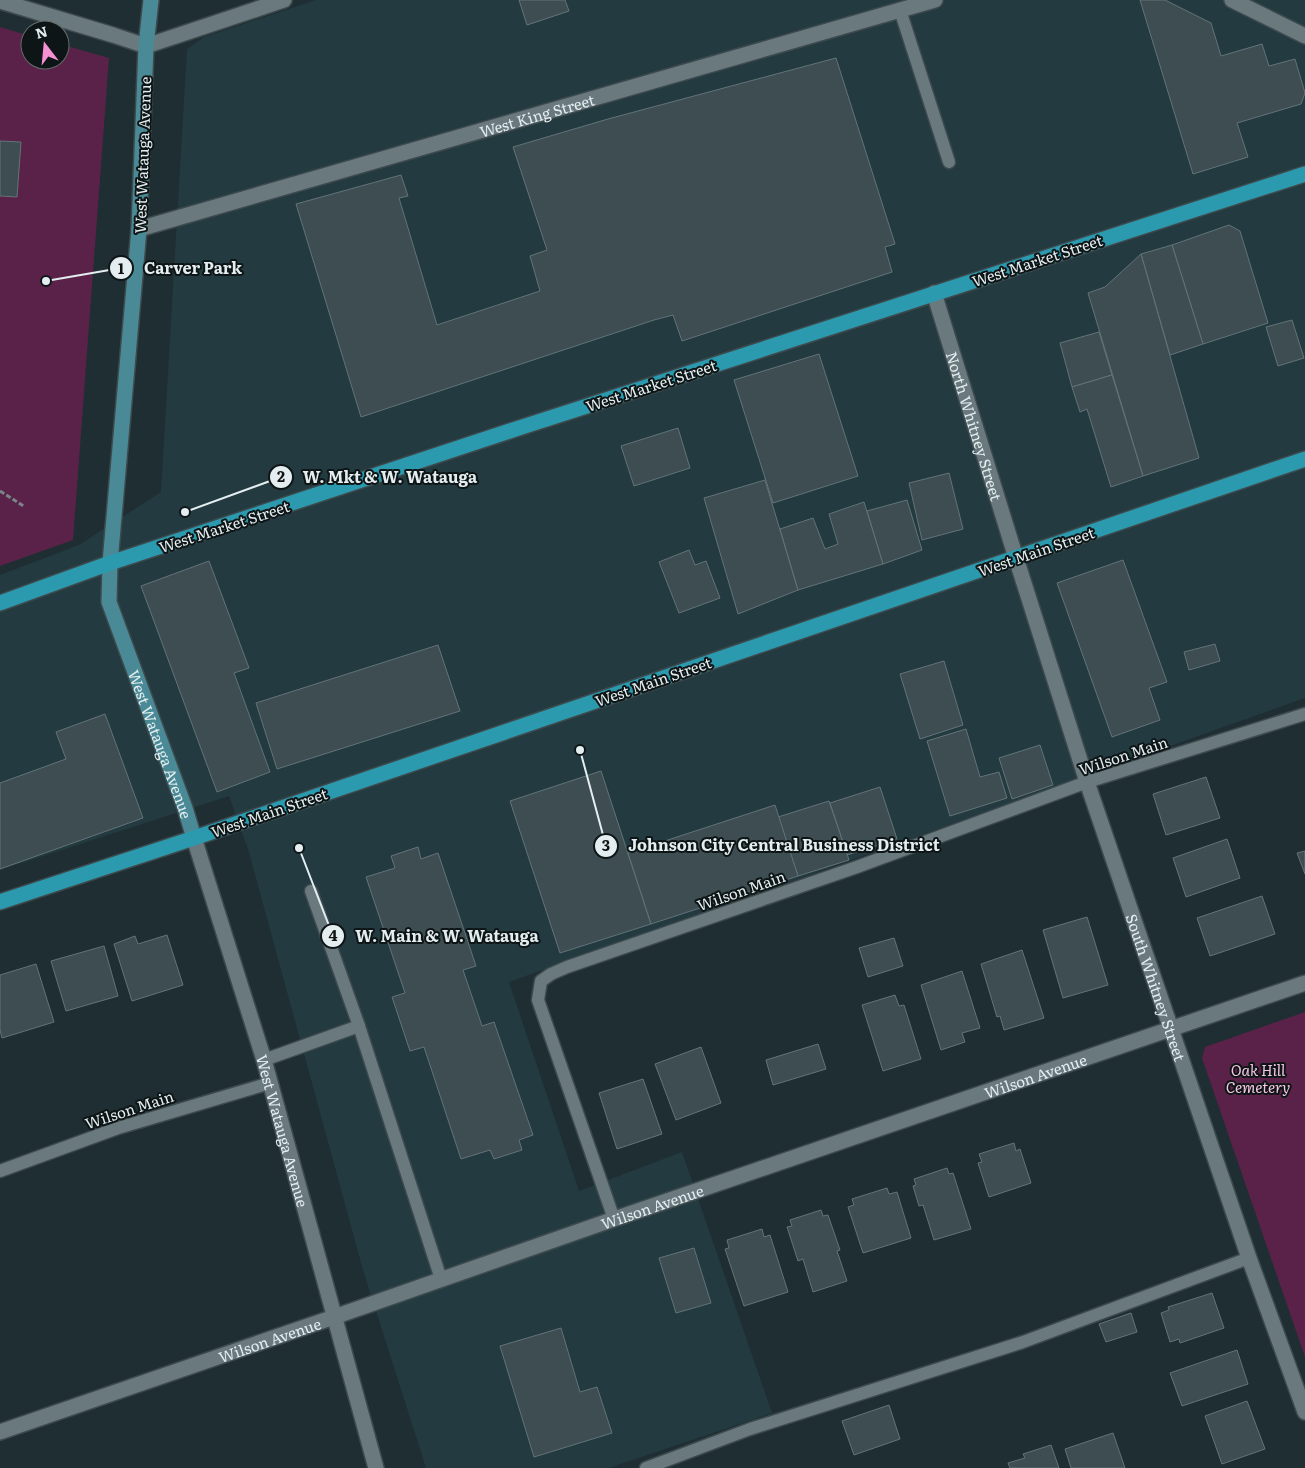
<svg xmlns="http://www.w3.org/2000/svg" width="1305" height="1468" viewBox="0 0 1305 1468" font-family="Literata,serif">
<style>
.built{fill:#233a40}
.green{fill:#5b2249}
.building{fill:#3d4d51;stroke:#637478}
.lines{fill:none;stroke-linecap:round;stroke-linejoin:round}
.lane-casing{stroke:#3d4a4d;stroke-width:15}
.street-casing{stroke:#3d4a4d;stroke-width:18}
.secondary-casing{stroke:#3d4a4d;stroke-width:18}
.primary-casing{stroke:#3d4a4d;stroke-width:18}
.path{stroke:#798588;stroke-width:3;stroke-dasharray:5 2.5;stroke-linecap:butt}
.lane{stroke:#69797e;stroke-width:12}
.street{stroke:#69797e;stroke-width:15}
.secondary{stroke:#4a8a96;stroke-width:15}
.primary{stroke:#2b9aaf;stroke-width:15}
.labels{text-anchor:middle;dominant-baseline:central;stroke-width:4;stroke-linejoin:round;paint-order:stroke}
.street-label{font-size:15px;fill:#e4eef0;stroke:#0e1516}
.park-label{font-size:15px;font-style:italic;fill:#f6c7e3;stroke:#0e1516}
.leader{fill:none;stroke:#e4eef0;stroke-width:2}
.callout-dot{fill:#e4eef0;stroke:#0e1516;stroke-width:2}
.mark-label{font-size:15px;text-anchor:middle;font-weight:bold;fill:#111}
.callout-label{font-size:16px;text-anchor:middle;font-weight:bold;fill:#e4eef0;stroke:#0e1516;stroke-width:4;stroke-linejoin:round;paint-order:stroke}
</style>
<rect width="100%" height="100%" fill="#1f2e32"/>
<path class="built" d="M 316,0 L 1305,0 L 1305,698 L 509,982 L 579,1191 L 682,1152 L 772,1413 L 609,1468 L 426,1468 L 363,1270 L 248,849 L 229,796 L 0,870 L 0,575 L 79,545 L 161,492 L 187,49 L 204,37 Z"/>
<g class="green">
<path d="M 0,27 L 30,36 L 30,60 L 60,60 L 60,44 L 109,58 L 73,540 L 0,566 Z"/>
<path d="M 1305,1012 L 1305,1357 L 1202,1058 L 1205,1047 Z"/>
</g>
<g class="building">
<path d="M 519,0 L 565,0 L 569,11 L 527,25 Z"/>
<path d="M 1140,0 L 1165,0 L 1211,23 L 1221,56 L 1262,44 L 1269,66 L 1295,59 L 1305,93 L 1301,104 L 1237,123 L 1248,157 L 1193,174 Z"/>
<path d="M 836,58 L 895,244 L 885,247 L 892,272 L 682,341 L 673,315 L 654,320 L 361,417 L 296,204 L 401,175 L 408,196 L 399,198 L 437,325 L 540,291 L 530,256 L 547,250 L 513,147 L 608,119 Z"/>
<path d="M 0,141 L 21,142 L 17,197 L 0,196 Z"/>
<path d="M 1229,225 L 1240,231 L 1268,323 L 1203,344 L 1172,245 Z"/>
<path d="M 1172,245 L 1203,344 L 1170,355 L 1141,254 Z"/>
<path d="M 1141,254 L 1199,458 L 1143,476 L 1088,293 L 1105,287 Z"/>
<path d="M 1292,320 L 1304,358 L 1278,366 L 1266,327 Z"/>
<path d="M 1099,332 L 1112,375 L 1072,387 L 1060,343 Z"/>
<path d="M 819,354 L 858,476 L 773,503 L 734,380 Z"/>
<path d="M 1112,375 L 1143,476 L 1111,487 L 1087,409 L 1080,412 L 1072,387 Z"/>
<path d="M 678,428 L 690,468 L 634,486 L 621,446 Z"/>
<path d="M 949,473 L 963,529 L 922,540 L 909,483 Z"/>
<path d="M 765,480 L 798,590 L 738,614 L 704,498 Z"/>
<path d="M 907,500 L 922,550 L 883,564 L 867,511 Z"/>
<path d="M 864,502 L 883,564 L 798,590 L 780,529 L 813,518 L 825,549 L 838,544 L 829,514 Z"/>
<path d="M 689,550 L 695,565 L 706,561 L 720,598 L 679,613 L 659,562 Z"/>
<path d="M 1123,560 L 1167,682 L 1149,688 L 1160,720 L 1112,737 L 1057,583 Z"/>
<path d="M 209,561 L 249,668 L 234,673 L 270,772 L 217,792 L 141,586 Z"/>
<path d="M 1215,644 L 1220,661 L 1189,670 L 1184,652 Z"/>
<path d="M 438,645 L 460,711 L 277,769 L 256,703 Z"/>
<path d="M 944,661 L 963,725 L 920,739 L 900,674 Z"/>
<path d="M 105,714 L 143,818 L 0,869 L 0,783 L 66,759 L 56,732 Z"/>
<path d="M 966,729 L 980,777 L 999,772 L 1007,798 L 950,816 L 927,741 Z"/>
<path d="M 1040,745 L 1053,785 L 1012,799 L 999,758 Z"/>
<path d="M 601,771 L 651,924 L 560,953 L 510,801 Z"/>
<path d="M 1206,777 L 1220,818 L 1166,835 L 1153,794 Z"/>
<path d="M 880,787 L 897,839 L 847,855 L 830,803 Z"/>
<path d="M 829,801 L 849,860 L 798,876 L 778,817 Z"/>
<path d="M 775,805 L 798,876 L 651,924 L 628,853 Z"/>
<path d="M 1227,839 L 1240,878 L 1186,897 L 1173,858 Z"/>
<path d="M 418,847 L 421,859 L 438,853 L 476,966 L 463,970 L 482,1026 L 494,1022 L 533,1135 L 519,1140 L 522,1150 L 494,1159 L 490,1150 L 461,1159 L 424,1047 L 410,1051 L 392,997 L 405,993 L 366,877 L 395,868 L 391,856 Z"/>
<path d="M 1305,851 L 1305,874 L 1297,853 Z"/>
<path d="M 1262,896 L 1275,934 L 1210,956 L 1197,918 Z"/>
<path d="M 1087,917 L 1108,985 L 1063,998 L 1043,930 Z"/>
<path d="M 167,935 L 183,985 L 132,1001 L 114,944 L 135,936 L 138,944 Z"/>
<path d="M 894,938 L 903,966 L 868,977 L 859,948 Z"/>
<path d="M 104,946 L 118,996 L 66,1011 L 51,961 Z"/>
<path d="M 1022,950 L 1044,1018 L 1004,1030 L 1000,1016 L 997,1017 L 981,964 Z"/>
<path d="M 36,964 L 54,1022 L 2,1038 L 0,1030 L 0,975 Z"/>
<path d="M 962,971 L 980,1028 L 962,1033 L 965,1042 L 941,1050 L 921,985 Z"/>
<path d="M 895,995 L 899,1006 L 904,1005 L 921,1059 L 883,1071 L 862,1005 Z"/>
<path d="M 818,1044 L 826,1069 L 773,1085 L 766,1060 Z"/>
<path d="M 701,1047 L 721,1103 L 676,1120 L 655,1064 Z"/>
<path d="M 643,1079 L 662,1134 L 617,1149 L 599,1093 Z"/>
<path d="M 1014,1143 L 1016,1151 L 1020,1149 L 1031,1183 L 989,1197 L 978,1163 L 982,1162 L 979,1154 Z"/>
<path d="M 947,1168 L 949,1174 L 953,1173 L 971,1229 L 934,1240 L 923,1205 L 919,1206 L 913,1186 L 916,1185 L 914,1179 Z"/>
<path d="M 887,1188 L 889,1194 L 897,1192 L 911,1238 L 863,1253 L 848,1207 L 854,1205 L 852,1199 Z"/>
<path d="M 821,1210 L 823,1216 L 828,1215 L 840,1250 L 837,1251 L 847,1281 L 813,1292 L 803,1259 L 798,1261 L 787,1227 L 792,1226 L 790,1220 Z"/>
<path d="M 762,1229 L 764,1237 L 770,1235 L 788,1292 L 744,1306 L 725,1249 L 729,1248 L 727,1240 Z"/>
<path d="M 694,1248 L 711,1303 L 676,1313 L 659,1258 Z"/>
<path d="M 1212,1293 L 1224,1328 L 1180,1343 L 1179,1339 L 1170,1342 L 1161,1313 L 1169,1310 L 1168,1307 Z"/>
<path d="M 1131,1313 L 1137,1332 L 1106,1342 L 1099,1324 Z"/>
<path d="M 561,1328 L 580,1392 L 597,1387 L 612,1433 L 534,1457 L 500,1346 Z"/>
<path d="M 1237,1350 L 1248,1384 L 1182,1406 L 1170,1373 Z"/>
<path d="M 1247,1401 L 1265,1449 L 1222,1464 L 1205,1416 Z"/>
<path d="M 889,1405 L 900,1439 L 854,1455 L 842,1421 Z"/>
<path d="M 1113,1433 L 1125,1468 L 1071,1468 L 1065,1449 Z"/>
<path d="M 1051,1445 L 1059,1468 L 1010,1468 L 1008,1463 L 1025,1458 L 1023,1454 Z"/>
</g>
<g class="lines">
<defs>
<g id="lane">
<path d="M 900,10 L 949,162"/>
<path d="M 311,891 L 359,1026 L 441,1279"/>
<path d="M 264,1060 L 359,1026"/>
<path d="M 0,1171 L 118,1128 L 270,1083"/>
<path d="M 614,1219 L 538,1000 L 541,981 L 551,974 L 567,967 L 857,867 L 1087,782 L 1305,714"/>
<path d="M 646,1468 L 750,1429 L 1023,1342 L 1249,1258"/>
</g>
<g id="street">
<path d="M 1232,0 L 1305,36"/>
<path d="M 0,1 L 113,35 L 146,46 L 284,0"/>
<path id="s1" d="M 139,229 L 935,0"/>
<path id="s2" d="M 934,293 L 1016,558 L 1087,782 L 1249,1258 L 1305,1412"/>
<path id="s3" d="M 194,838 L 264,1060 L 376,1468"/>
<path id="s4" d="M 0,1432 L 334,1317 L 614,1219 L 1305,983"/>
</g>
<g id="secondary">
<path id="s5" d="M 151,0 L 146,46 L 139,229 L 110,563 L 109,602 L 185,808 L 194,838"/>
</g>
<g id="primary">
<path d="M 0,603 L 110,563 L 522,427 L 1305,174"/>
<path d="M 0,902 L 194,838 L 1305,459"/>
</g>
</defs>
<use href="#lane" class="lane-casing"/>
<use href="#street" class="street-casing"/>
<use href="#secondary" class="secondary-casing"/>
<use href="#primary" class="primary-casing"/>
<path class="path" d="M 0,491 L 25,507"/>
<use href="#lane" class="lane"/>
<use href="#street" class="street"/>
<use href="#secondary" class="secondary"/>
<use href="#primary" class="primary"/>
</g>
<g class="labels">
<g class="street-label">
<text stroke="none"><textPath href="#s1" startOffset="414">West King Street</textPath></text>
<text transform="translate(142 155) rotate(-88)">West Watauga Avenue</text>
<text transform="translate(1037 260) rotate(-18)">West Market Street</text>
<text transform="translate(651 385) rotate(-18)">West Market Street</text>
<text stroke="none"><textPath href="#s2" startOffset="139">North Whitney Street</textPath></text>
<text transform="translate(224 526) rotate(-18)">West Market Street</text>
<text transform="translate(1036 551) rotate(-19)">West Main Street</text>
<text transform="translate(653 681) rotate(-19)">West Main Street</text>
<text stroke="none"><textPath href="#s5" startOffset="755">West Watauga Avenue</textPath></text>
<text transform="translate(1123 755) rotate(-18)">Wilson Main</text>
<text transform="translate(269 812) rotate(-19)">West Main Street</text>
<text transform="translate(741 890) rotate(-19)">Wilson Main</text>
<text stroke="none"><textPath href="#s2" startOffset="729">South Whitney Street</textPath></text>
<text stroke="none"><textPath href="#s4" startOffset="1095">Wilson Avenue</textPath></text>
<text transform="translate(129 1109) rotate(-18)">Wilson Main</text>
<text stroke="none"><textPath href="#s3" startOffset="306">West Watauga Avenue</textPath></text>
<text stroke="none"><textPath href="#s4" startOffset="690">Wilson Avenue</textPath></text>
<text stroke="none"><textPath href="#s4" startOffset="285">Wilson Avenue</textPath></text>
</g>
<g class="park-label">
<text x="1258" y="1069">Oak Hill<tspan x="1258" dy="17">Cemetery</tspan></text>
</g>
</g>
<path class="leader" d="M46 281L121 268M185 512L281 477M580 750L606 846M299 848L333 936"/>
<g class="callout-dot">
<circle cx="46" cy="281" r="5"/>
<circle cx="185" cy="512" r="5"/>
<circle cx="580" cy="750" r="5"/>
<circle cx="299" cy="848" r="5"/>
<circle cx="121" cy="268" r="12"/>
<circle cx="281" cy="477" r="12"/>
<circle cx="606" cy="846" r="12"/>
<circle cx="333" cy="936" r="12"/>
</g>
<g class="mark-label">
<text x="121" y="274">1</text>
<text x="281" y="482">2</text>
<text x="606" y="851">3</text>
<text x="333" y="941">4</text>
</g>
<g class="callout-label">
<text x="193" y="274">Carver Park</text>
<text x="390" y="483">W. Mkt &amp; W. Watauga</text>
<text x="784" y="851">Johnson City Central Business District</text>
<text x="447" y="942">W. Main &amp; W. Watauga</text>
</g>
<g transform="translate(45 45) rotate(344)"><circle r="24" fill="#0e1516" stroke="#646c6d"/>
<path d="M0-4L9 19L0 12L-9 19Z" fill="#f591d2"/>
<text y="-8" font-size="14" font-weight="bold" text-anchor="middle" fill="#e4eef0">N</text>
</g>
</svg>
